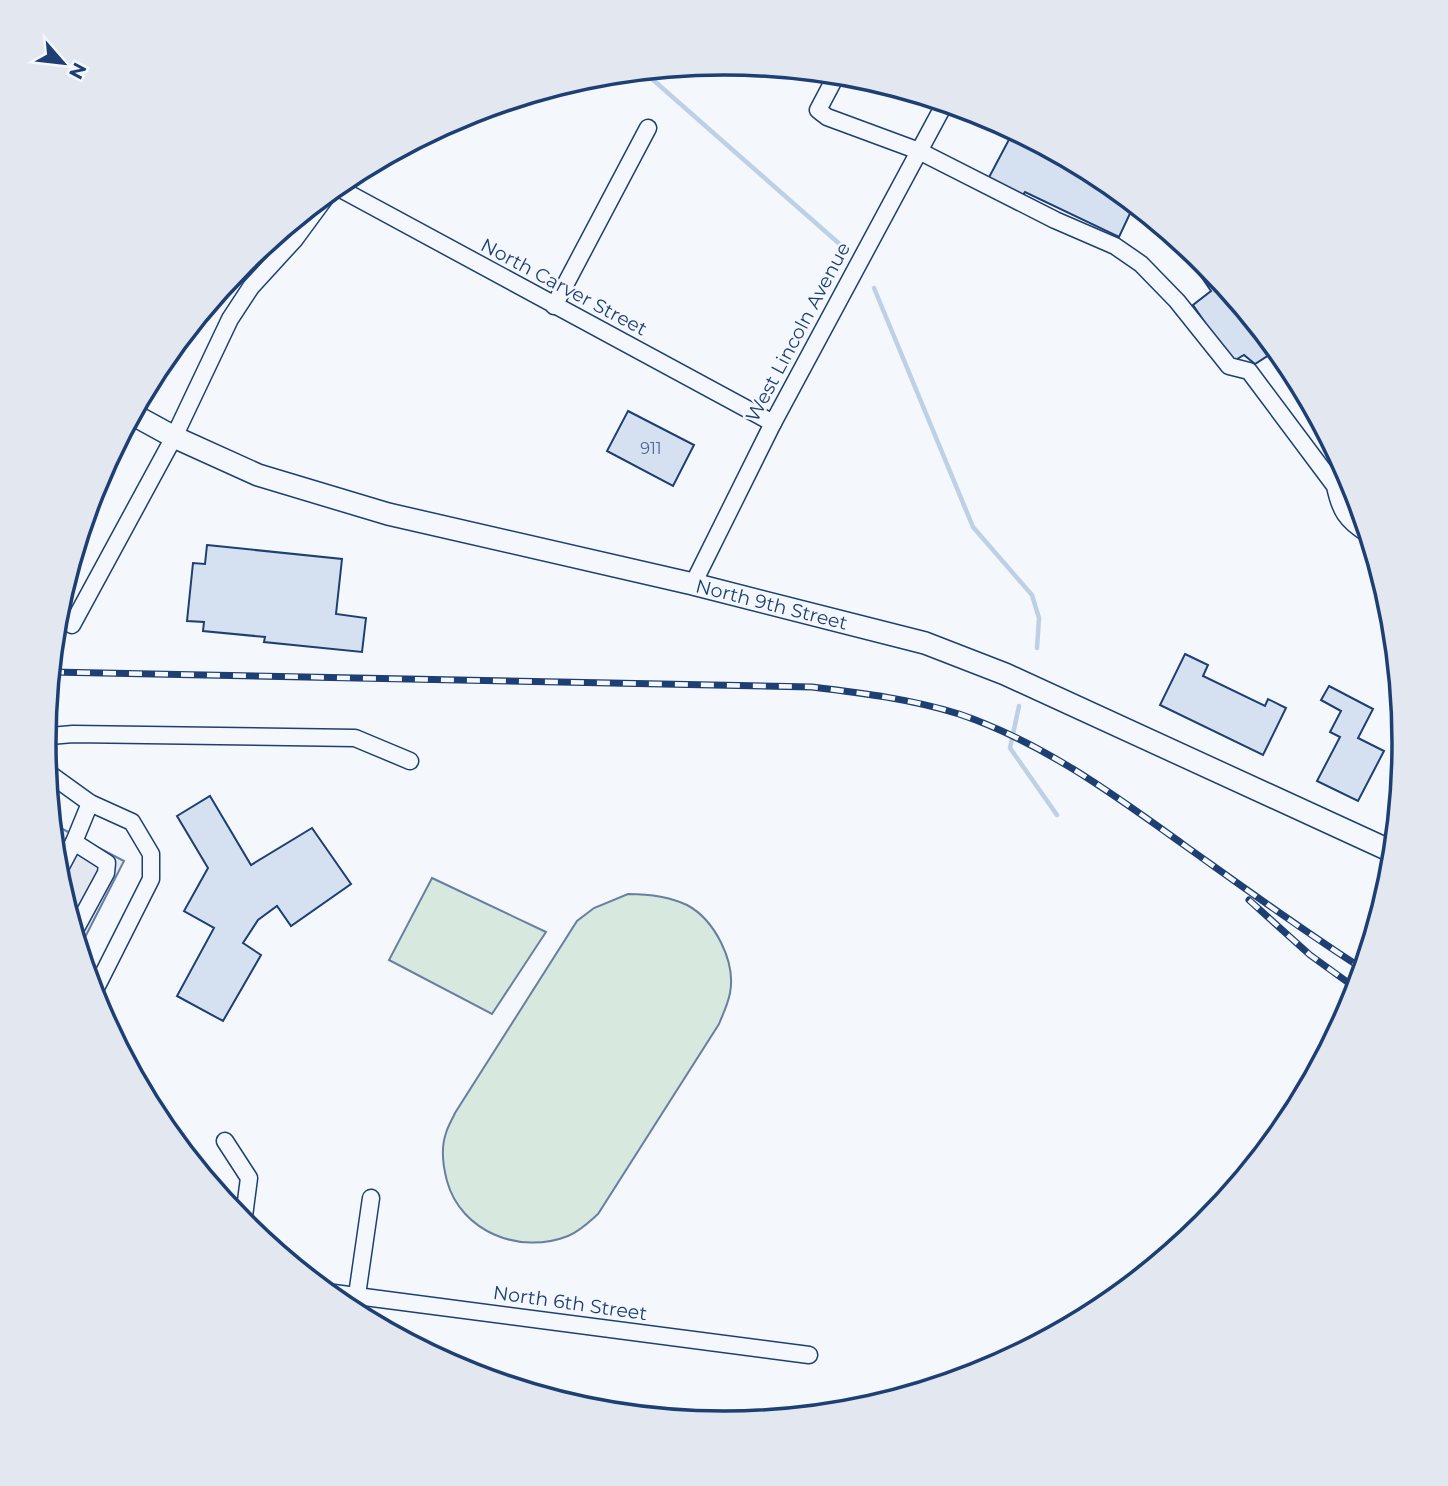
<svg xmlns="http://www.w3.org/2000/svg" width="1448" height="1486" viewBox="0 0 1448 1486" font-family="Montserrat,sans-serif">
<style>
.pitch{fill:#d7e8df;stroke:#687fa3;stroke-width:2}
.parking{fill:#e3e8f0;stroke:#687fa3;stroke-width:2}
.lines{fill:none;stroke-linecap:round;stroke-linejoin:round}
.stream{stroke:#bed0e5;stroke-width:4.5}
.building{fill:#d5e0f0;stroke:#1d3f73;stroke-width:2}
.minor-casing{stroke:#1d3f73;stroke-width:19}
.major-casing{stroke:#1d3f73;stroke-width:24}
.minor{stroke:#f4f7fb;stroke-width:16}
.major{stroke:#f4f7fb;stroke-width:21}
.rail-casing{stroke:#1d3f73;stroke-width:7}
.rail{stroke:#f4f7fb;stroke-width:4.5;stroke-dasharray:13;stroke-linecap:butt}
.labels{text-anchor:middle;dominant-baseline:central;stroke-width:5;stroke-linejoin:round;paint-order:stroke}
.number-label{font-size:16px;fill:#4b6792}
.street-label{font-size:19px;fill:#1d3f73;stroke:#f4f7fb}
.rim{fill:none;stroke:#1d3f73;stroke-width:3.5}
</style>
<rect width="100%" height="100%" fill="#f4f7fb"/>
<g class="pitch">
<path d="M 432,878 L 546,932 L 492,1014 L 389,960 Z"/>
<path d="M 628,894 C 648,894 668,896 687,905 C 715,920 736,962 730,993 C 728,1004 723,1014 719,1024 L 598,1214 C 589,1222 580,1231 568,1236 C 520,1255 461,1232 447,1181 C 443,1166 441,1147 446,1133 C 448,1126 452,1120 455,1113 L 577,921 L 594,908 Z"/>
</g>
<path class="parking" d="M 53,824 L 124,861 L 79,949 L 57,875 Z"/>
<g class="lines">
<g class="stream">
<path d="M 643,71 L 843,247"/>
<path d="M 874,288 L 973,527 L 1032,595 L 1039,618 L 1037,648"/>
<path d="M 1019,706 L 1010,748 L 1057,815"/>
</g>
</g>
<g class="building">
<path d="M 1014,130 L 1102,178 L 1145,213 L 1133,207 L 1119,237 L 1025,192 L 1020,199 L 986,183 Z"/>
<path d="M 1175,238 L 1205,262 L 1266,336 L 1260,340 L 1272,353 L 1255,364 L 1244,355 L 1232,362 L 1193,305 L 1211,291 Z"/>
<path d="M 628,411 L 694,445 L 673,486 L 607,451 Z"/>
<path d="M 207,545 L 342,559 L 336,614 L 366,618 L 362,652 L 264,642 L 265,637 L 203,631 L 204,622 L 187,621 L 193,563 L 205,564 Z"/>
<path d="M 1185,654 L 1208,665 L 1203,676 L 1265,706 L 1268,699 L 1286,708 L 1263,755 L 1160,705 Z"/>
<path d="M 1329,686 L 1373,709 L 1358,738 L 1384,751 L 1358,801 L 1317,781 L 1340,737 L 1330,732 L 1341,711 L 1321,700 Z"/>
<path d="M 210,796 L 251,865 L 312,828 L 351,884 L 291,926 L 277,906 L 258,920 L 243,943 L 261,955 L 223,1021 L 177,996 L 214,928 L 184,911 L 208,868 L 177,816 Z"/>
</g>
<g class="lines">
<defs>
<g id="minor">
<path d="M 837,74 L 818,110 L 827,117 L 919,151 L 1055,220 L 1115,246 L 1141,264 L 1177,301 L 1229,366 L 1249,371 L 1335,486 C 1340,510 1346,521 1368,534"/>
<path d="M 335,186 L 773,423"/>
<path d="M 554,306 L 648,128"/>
<path d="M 693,584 L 773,423 L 945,103"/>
<path d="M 72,625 L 174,437 L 230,319 L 251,287 L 295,239 L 331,190"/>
<path d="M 44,746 L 50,736 L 73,734 L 355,738 L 410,761"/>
<path d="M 47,772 L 90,803 L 132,822 L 151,854 L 151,879 L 93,994"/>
<path d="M 74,842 L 107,863 L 106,873 L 74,932"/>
<path d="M 57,874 L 74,842 L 90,803"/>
<path d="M 225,1141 L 249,1178 L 243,1224"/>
<path d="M 326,1292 L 809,1355"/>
<path d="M 357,1295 L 371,1198"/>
</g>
<g id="major">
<path id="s1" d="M 132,414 L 174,437 L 258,475 L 388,514 L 693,584 L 925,643 L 1005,674 L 1393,852"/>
</g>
</defs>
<use href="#minor" class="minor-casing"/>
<use href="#major" class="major-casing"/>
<use href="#minor" class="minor"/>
<use href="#major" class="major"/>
<defs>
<g id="rail">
<path d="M 51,672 L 812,687 C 862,693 911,699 959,714 C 1042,742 1113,794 1184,845 C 1243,887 1302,930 1363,969"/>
<path d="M 1249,900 L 1310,955 L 1357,989"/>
</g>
</defs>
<use href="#rail" class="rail-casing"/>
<use href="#rail" class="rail"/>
</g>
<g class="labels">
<g class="number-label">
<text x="651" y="448">911</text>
</g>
<g class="street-label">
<text transform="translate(564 287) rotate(28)">North Carver Street</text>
<text transform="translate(798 332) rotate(-62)">West Lincoln Avenue</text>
<text stroke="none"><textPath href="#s1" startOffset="670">North 9th Street</textPath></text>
<text transform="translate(570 1303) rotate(8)">North 6th Street</text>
</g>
</g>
<path d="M0 0H1448V1486H0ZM56 743a668 668 0 1 1 1336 0a668 668 0 1 1-1336 0Z" fill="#e3e8f0" fill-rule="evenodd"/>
<path class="rim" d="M56 743a668 668 0 1 1 1336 0a668 668 0 1 1-1336 0Z"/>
<g transform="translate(63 63) rotate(118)" stroke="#f4f7fb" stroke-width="5" paint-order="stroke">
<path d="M0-5L12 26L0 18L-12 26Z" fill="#1d3f73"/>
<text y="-10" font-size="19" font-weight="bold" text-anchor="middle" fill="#1d3f73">N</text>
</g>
</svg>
